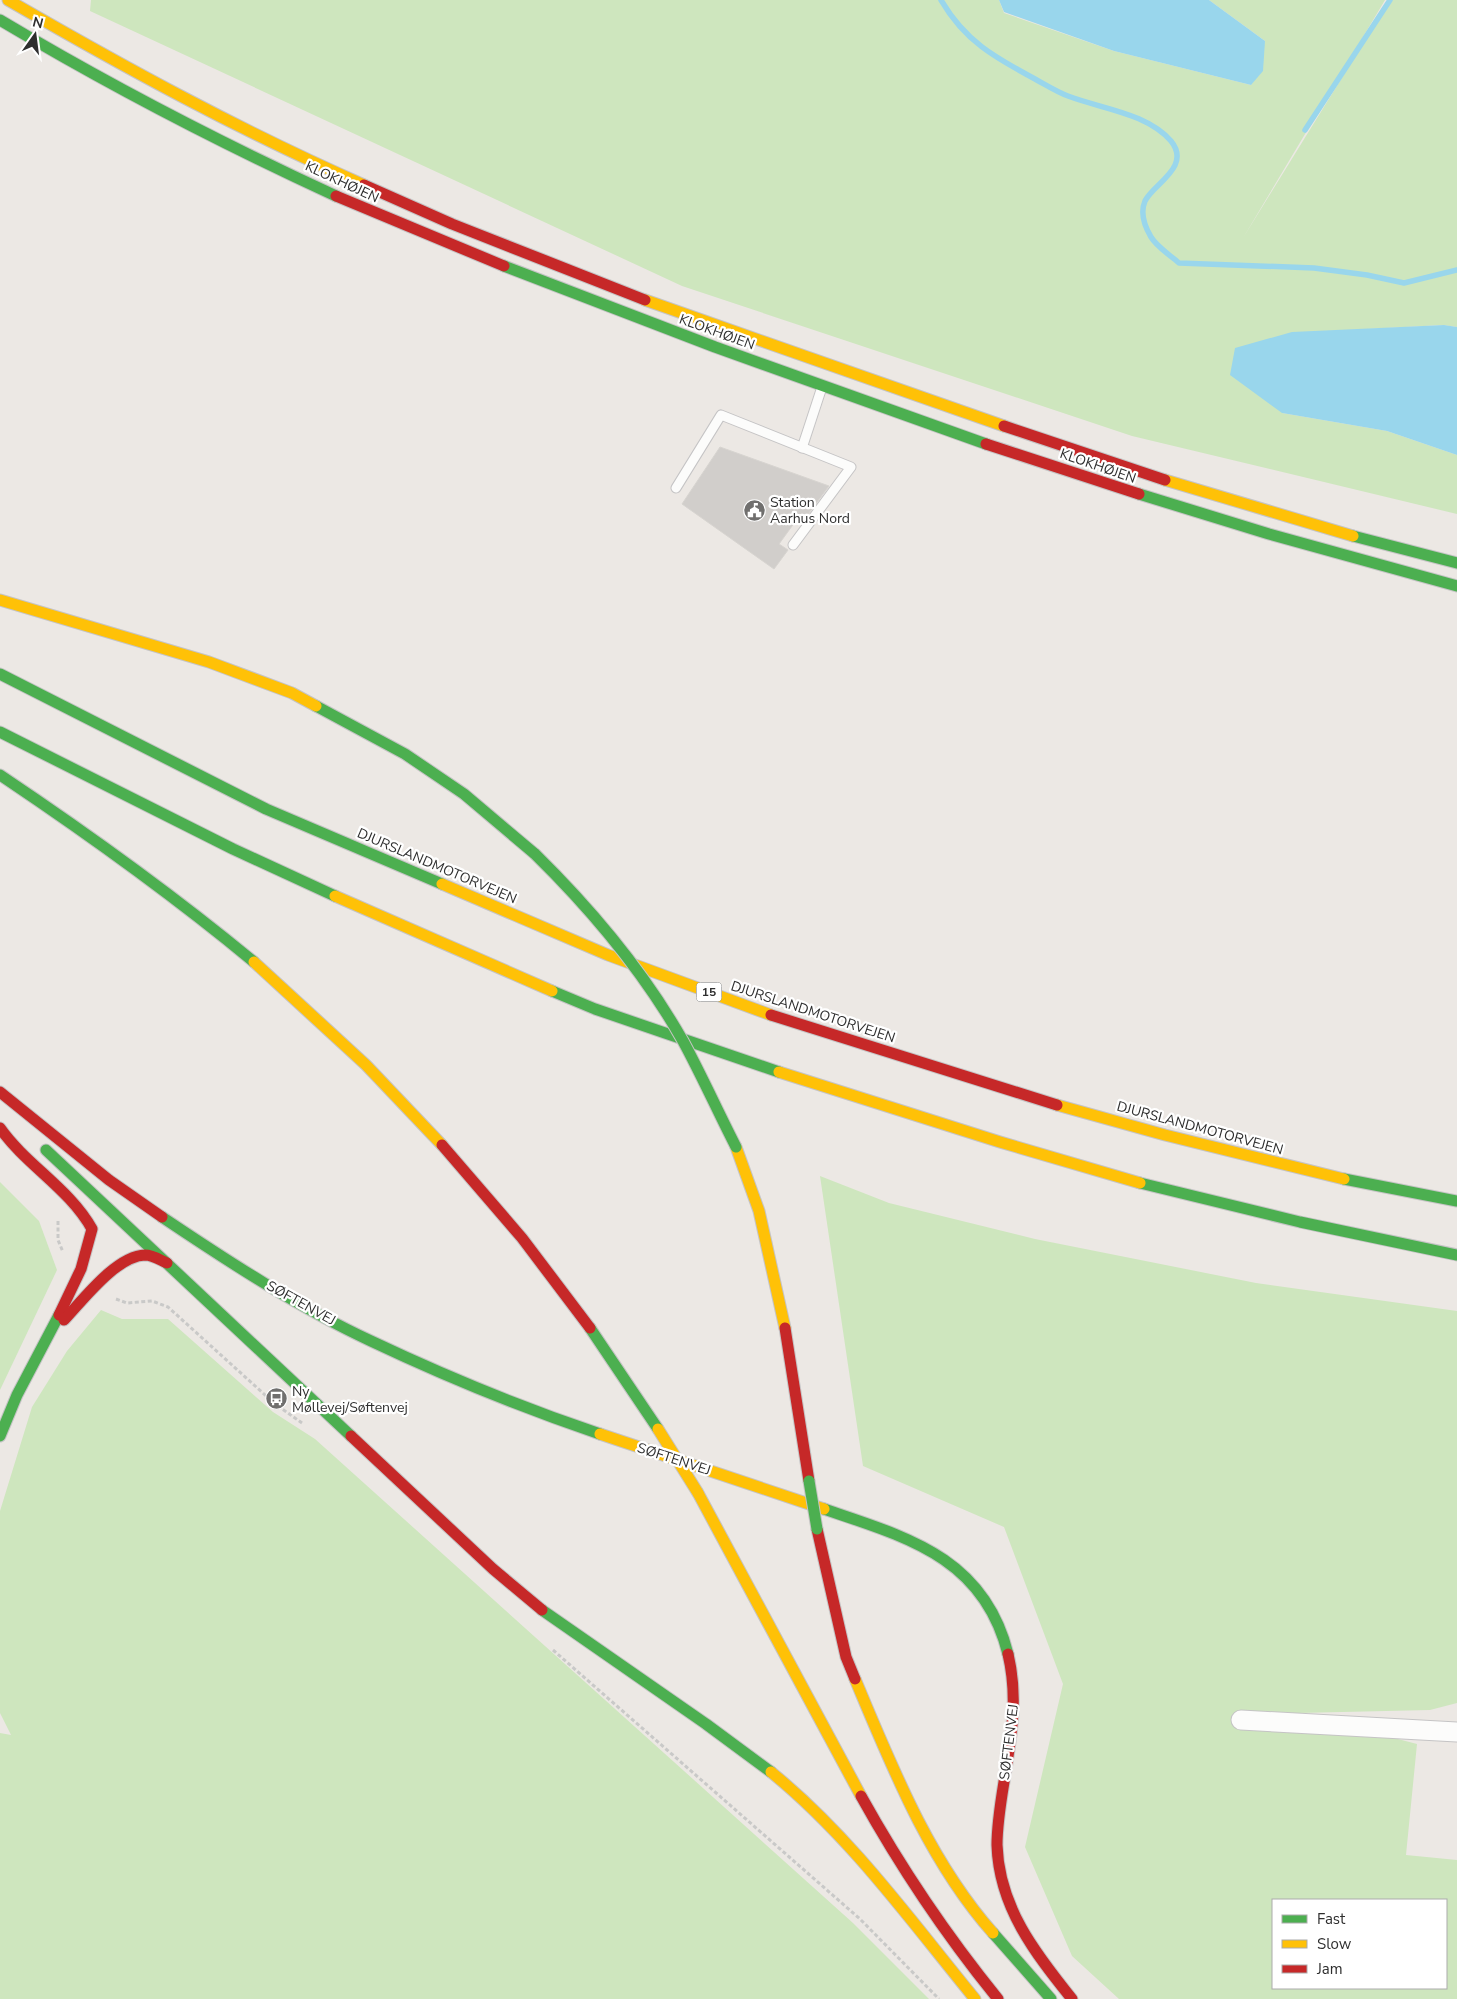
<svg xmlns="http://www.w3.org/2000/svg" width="1457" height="1999" viewBox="0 0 1457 1999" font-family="'Nunito Sans',sans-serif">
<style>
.green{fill:#cee6be;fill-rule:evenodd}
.water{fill:#99d6ec}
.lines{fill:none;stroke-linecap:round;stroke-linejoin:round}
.stream{stroke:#99d6ec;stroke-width:5.5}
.building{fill:#d1cecb;stroke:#d7d4d0}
.lane-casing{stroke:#c5c4c5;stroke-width:11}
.street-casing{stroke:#c5c4c5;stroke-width:21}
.fast-casing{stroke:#c5c4c5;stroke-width:13}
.slow-casing{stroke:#c5c4c5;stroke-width:13}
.jam-casing{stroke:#c5c4c5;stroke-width:13}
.path{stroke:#c9c9c8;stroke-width:3;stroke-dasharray:4 2.5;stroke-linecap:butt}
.lane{stroke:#fcfcfb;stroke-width:9}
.street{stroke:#fcfcfb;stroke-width:19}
.fast{stroke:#4caf50;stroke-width:11}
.slow{stroke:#ffc107;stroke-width:11}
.jam{stroke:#c62828;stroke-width:11}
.fast-bridge-casing{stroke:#c6c5c4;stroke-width:13;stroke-linecap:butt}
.slow-bridge-casing{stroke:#c6c5c4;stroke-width:13;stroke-linecap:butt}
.fast-bridge{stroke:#4caf50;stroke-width:11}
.slow-bridge{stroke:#ffc107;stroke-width:11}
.labels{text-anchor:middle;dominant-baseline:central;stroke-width:4.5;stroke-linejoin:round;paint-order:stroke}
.shield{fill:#fff;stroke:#6d6d6d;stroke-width:1}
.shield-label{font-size:12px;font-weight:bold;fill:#2e2e2e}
.street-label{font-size:14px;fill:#2e2e2e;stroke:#fff}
.poi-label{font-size:14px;fill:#2e2e2e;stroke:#fff;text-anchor:start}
</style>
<rect width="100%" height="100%" fill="#ece8e4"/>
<g class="green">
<path d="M 91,0 L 999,0 L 1004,13 L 1114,51 L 1251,85 L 1265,41 L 1209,0 L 1385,0 L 1243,238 L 1390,0 L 1457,0 L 1457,327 L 1443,325 L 1292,333 L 1282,413 L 1387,431 L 1457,455 L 1457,514 L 1132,436 L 682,286 L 90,11 Z"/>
<path d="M 820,1176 L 889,1203 L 1035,1239 L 1256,1283 L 1457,1311 L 1457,1703 L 1430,1710 L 1298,1713 L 1417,1744 L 1406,1855 L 1457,1860 L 1457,1999 L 1119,1999 L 1072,1956 L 1025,1847 L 1063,1684 L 1004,1527 L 863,1466 ZM 1273,1900 L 1446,1900 L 1446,1988 L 1273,1988 Z"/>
<path d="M 0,1182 L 39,1221 L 57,1270 L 0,1390 Z"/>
<path d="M 101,1310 L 122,1319 L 168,1319 L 273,1412 L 315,1439 L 853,1923 L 929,1999 L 0,1999 L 0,1733 L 11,1735 L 0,1713 L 0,1511 L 32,1407 L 67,1351 Z"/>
</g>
<g class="water">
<path d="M 999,0 L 1209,0 L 1265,41 L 1263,71 L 1251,85 L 1114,51 L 1004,12 Z"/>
<path d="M 1444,325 L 1457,327 L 1457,455 L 1387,431 L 1282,413 L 1230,375 L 1235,348 L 1292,332 Z"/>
</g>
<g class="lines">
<g class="stream">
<path d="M 941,0 C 965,41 994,57 1035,79 C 1046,85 1057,92 1068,96 C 1102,109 1147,113 1171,141 C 1192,167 1153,184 1145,201 C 1140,213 1145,227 1151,237 C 1157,247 1170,255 1179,263 L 1314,268 L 1367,275 L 1404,283 L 1457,270"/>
<path d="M 1305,130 L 1390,0"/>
</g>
</g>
<path class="building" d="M 720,447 L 829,486 L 806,517 L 800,515 L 779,544 L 788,550 L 774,569 L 682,504 Z"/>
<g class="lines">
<defs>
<g id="lane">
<path d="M 802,448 L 822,387"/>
<path d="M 676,488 L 721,415 L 851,467 L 793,545"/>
</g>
<path id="street" d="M 1241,1720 L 1457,1732"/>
<g id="fast">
<path d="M 0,20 C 109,85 221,143 336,196"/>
<path d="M 504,266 L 715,347 L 986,444"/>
<path d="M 1139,494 L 1269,534 L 1457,586"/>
<path d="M 1353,536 L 1457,563"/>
<path d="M 0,674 L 266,809 L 442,884"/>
<path d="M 316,706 L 405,754 L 464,794 L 535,854"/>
<path d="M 0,732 L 233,849 L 335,896"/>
<path d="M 0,775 C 88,834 173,895 254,962"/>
<path d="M 552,991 L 595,1009 L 779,1072"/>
<path d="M 46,1150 L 351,1436"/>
<path d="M 1344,1179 L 1457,1201"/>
<path d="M 1140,1183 L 1300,1222 L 1457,1255"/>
<path d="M 162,1217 C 229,1262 298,1307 371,1341 C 445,1376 523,1408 600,1434"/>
<path d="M 590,1328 L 658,1429"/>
<path d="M 0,1436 L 17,1395 L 59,1315"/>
<path d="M 824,1509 C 906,1537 984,1557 1008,1654"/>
<path d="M 542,1610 L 706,1724 L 771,1772"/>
<path d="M 993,1933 L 1051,1999"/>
</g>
<g id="slow">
<path d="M 8,0 C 124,67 241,131 364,185"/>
<path d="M 645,300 L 1004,426"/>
<path d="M 1165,480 L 1353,536"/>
<path d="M 0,600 L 209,662 L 292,693 L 316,706"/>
<path d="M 442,884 L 608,955 L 771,1015"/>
<path d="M 335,896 L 552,991"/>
<path d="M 254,962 L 366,1065 L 442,1145"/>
<path d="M 779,1072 L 1000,1142 L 1140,1183"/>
<path d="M 1057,1105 L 1165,1135 L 1344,1179"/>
<path d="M 736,1147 L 759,1211 L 785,1328"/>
<path d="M 600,1434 L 824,1509"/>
<path d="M 698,1493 L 861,1796"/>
<path d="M 855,1679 C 892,1767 929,1861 993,1933"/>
<path d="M 771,1772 C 851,1837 911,1921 975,1999"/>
</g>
<g id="jam">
<path d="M 364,185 L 452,224 L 645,300"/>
<path d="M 336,196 L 504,266"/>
<path d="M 1004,426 L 1165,480"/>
<path d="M 986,444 L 1139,494"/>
<path d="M 771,1015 L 1057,1105"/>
<path d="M 0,1092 L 109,1180 L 162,1217"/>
<path d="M 0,1128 C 26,1165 70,1189 92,1229 L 81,1269 L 59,1315"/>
<path d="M 442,1145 L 522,1238 L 590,1328"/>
<path d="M 64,1320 C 83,1300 116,1256 145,1255 C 153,1255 160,1260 167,1263"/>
<path d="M 785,1328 L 809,1481"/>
<path d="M 351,1436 L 493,1569 L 542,1610"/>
<path d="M 817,1529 L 846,1657 L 855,1679"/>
<path d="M 1008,1654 C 1017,1692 1013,1725 1007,1763 C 1003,1790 997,1818 997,1845 C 999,1907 1035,1953 1072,1999"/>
<path d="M 861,1796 C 901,1868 946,1935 998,1999"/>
</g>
</defs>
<use href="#lane" class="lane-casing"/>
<use href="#street" class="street-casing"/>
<use href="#fast" class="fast-casing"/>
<use href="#slow" class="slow-casing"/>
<use href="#jam" class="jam-casing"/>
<g class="path">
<path d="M 58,1221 L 58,1240 L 63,1252"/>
<path d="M 116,1299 L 127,1303 L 152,1301 L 168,1307 L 275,1404 L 302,1423"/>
<path d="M 553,1650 L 860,1919 L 939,1999"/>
</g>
<use href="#lane" class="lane"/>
<use href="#street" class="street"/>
<use href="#fast" class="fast"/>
<use href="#slow" class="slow"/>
<use href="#jam" class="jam"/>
<defs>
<g id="fast-bridge">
<path d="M 535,854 C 592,910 644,972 683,1041 C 702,1076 718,1112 736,1147"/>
<path d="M 809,1481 L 817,1529"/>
</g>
<path id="slow-bridge" d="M 658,1429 L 698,1493"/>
</defs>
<use href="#fast-bridge" class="fast-bridge-casing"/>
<use href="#slow-bridge" class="slow-bridge-casing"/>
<use href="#fast-bridge" class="fast-bridge"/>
<use href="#slow-bridge" class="slow-bridge"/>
</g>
<defs>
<symbol id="civic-disc" viewBox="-11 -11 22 22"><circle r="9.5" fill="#706f6e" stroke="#fff"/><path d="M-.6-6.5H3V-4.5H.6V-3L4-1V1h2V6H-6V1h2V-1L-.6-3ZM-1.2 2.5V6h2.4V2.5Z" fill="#fff"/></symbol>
<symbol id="bus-disc" viewBox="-11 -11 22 22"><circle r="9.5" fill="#706f6e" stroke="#fff"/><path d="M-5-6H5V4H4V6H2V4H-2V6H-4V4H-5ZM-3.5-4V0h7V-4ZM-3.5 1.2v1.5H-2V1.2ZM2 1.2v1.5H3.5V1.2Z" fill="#fff"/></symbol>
</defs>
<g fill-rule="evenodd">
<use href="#civic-disc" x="742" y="498" width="25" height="25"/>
<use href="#bus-disc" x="264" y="1386" width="25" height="25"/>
</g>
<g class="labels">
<rect class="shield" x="696.5" y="982.5" width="25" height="19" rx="4"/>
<g class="shield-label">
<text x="709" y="992">15</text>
</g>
<g class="street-label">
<text transform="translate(342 182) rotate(25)">KLOKHØJEN</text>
<text transform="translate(717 332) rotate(20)">KLOKHØJEN</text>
<text transform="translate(1098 466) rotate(19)">KLOKHØJEN</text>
<text transform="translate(437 866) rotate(23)">DJURSLANDMOTORVEJEN</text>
<text transform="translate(813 1012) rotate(18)">DJURSLANDMOTORVEJEN</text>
<text transform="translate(1200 1128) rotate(15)">DJURSLANDMOTORVEJEN</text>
<text transform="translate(301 1303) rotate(29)">SØFTENVEJ</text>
<text transform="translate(674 1459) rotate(18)">SØFTENVEJ</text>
<text transform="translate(1009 1742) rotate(-83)">SØFTENVEJ</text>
</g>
<g class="poi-label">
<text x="770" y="502">Station<tspan x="770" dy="16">Aarhus Nord</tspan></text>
<text x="292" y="1391">Ny<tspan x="292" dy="16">Møllevej/Søftenvej</tspan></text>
</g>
</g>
<rect x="1272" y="1899" width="175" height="90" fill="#ffffff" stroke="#ababab"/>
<rect x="1282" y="1915" width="25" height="8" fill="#4caf50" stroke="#ababab"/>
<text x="1317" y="1924" font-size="15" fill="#2e2e2e">Fast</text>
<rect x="1282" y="1940" width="25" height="8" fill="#ffc107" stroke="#ababab"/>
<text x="1317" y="1949" font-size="15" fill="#2e2e2e">Slow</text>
<rect x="1282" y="1965" width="25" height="8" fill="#c62828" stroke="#ababab"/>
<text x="1317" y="1974" font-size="15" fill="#2e2e2e">Jam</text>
<g transform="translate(35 35) rotate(14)" stroke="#ffffff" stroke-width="4" paint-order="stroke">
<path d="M0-4L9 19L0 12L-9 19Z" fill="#2e2e2e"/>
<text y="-8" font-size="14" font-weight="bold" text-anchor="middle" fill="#2e2e2e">N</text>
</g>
</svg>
